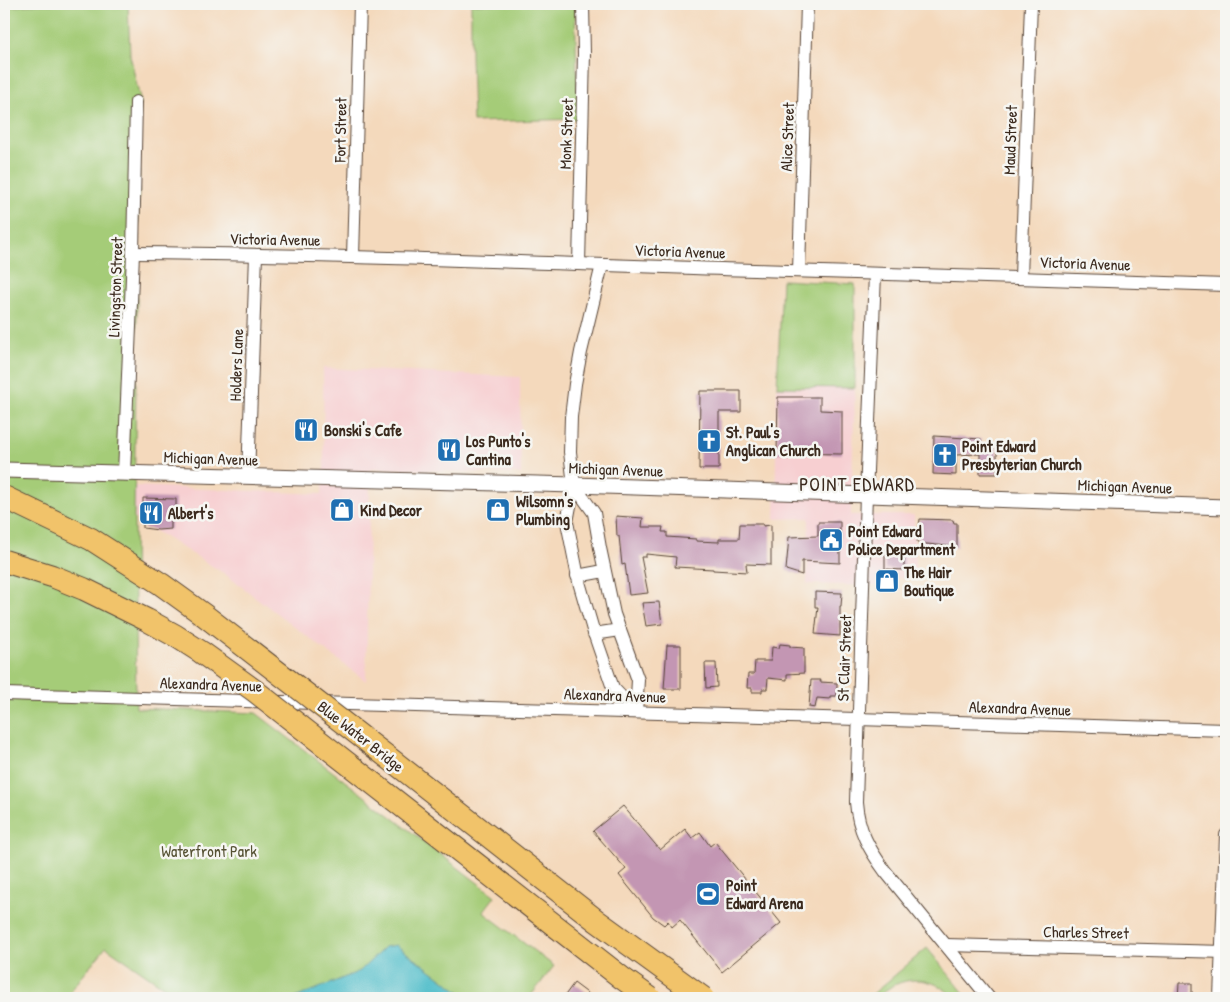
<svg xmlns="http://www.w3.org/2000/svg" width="1230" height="1002" viewBox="0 0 1230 1002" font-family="'Patrick Hand',sans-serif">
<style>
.built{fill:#f7cfd1}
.green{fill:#a5cc78;stroke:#707b4b}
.water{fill:#51beca;stroke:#467474}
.building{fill:#c396b3}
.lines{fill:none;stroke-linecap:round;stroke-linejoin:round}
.minor-casing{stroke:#574436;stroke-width:14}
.tertiary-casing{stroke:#574436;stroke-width:17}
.minor{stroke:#fff;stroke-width:12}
.tertiary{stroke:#fff;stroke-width:15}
.motorway-bridge-casing{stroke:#574436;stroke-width:24;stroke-linecap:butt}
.motorway-bridge{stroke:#f1c36a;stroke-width:22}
.labels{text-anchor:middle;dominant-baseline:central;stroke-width:5;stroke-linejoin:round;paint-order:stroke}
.street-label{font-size:16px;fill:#3b2a1e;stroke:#f6f6f2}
.poi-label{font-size:16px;font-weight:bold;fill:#3b2a1e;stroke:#f6f6f2;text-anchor:start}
.park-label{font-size:16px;fill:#565234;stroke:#f6f6f2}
.quarter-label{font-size:19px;letter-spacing:1px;fill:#3b2a1e;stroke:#f6f6f2}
</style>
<rect width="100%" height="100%" fill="#f6f6f2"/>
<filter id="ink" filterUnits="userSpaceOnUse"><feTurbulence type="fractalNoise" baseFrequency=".02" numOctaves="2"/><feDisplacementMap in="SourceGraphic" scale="10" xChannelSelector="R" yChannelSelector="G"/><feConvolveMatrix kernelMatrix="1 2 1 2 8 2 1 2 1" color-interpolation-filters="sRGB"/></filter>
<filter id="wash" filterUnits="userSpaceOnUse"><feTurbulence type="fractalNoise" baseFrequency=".0096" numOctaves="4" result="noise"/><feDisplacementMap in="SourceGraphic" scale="20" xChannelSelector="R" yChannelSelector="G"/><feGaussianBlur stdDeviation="1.12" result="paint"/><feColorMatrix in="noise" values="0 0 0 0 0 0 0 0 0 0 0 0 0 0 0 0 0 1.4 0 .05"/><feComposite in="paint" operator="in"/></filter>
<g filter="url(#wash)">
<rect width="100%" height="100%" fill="#f4d9bc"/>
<g class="built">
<path d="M 323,368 L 520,377 L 521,474 L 370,468 L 366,681 L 225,574 L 134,518 L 135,486 L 322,494 L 324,467 Z"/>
<path d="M 777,387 L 855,388 L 851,515 L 914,515 L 915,579 L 884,576 L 884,586 L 807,584 L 809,518 L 775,519 Z"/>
</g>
<g class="green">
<path d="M 42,4 L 128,4 L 130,55 L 140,99 L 134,518 L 136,708 L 256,713 L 495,896 L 483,912 L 554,966 L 529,998 L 180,998 L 106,947 L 65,998 L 4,998 L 4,7 Z"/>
<path d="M 471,4 L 575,4 L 578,119 L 473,122 L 471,55 Z"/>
<path d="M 782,280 L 855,284 L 855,388 L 777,387 Z"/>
<path d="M 927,948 L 968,998 L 954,998 C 933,974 899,974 877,998 L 868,998 Z"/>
</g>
<path class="water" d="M 396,945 L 463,994 L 468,998 L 295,998 L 360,971 L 385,947 Z"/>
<g id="blocks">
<g class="building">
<path d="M 700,391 L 741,391 L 741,412 L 719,412 L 719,469 L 699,469 Z"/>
<path d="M 778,397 L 820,397 L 820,410 L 842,411 L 842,454 L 777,453 Z"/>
<path d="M 934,436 L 981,439 L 981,445 L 997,445 L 997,474 L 980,474 L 980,454 L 956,455 L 956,475 L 933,474 Z"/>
<path d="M 143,498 L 176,499 L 176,520 L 171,520 L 171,529 L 158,530 L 143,528 Z"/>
<path d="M 616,516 L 643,518 L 642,527 L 663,527 L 662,532 L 667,532 L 667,537 L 696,539 L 696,541 L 719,542 L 719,539 L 739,539 L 740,524 L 763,524 L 763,526 L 771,525 L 771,565 L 746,564 L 747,572 L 713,570 L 713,569 L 675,567 L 676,557 L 646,554 L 646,557 L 641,557 L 648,593 L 629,595 L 625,564 L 622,565 L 619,536 L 617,536 Z"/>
<path d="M 920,519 L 953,520 L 954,523 L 957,523 L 957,547 L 917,543 Z"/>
<path d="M 818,522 L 840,522 L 840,563 L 802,561 L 802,575 L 786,570 L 789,537 L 818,536 Z"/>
<path d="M 885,548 L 904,549 L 904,570 L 885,569 Z"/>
<path d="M 815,592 L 842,593 L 841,606 L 840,606 L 840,636 L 815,634 L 818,607 L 815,607 Z"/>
<path d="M 659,602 L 662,624 L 646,626 L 642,603 Z"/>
<path d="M 780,644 L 790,645 L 790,647 L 804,648 L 804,673 L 787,674 L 787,680 L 768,678 L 767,689 L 762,689 L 762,692 L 752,692 L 752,688 L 747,688 L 748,674 L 754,674 L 755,661 L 771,661 L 772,647 L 779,648 Z"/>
<path d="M 667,645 L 681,645 L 681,689 L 664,689 Z"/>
<path d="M 705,663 L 716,663 L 717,687 L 706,688 Z"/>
<path d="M 811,680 L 821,680 L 820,682 L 837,683 L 837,696 L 830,696 L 830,699 L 817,698 L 815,708 L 809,707 Z"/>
<path d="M 623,806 L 660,850 L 685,829 L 692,838 L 700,832 L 710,846 L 715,842 L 781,923 L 722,972 L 680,920 L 672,927 L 668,921 L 664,925 L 653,917 L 619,875 L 626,869 L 593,831 Z"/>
<path d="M 574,983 L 594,998 L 563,998 Z"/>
<path d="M 1179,983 L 1192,983 L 1192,998 L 1178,998 Z"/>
</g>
</g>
</g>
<g filter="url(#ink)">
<use href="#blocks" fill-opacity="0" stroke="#574436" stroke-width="1"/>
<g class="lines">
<defs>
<g id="minor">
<path d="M 133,253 C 340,255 547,263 754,270 C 911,275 1069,279 1226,285"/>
<path d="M 353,257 L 360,4"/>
<path d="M 579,264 L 584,54 L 583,4"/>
<path d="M 602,265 L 581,352 L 575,384 L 571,417 L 570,452 L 574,485 L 567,522 L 579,582 L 593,630 L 613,688 L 636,712"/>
<path d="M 799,271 L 807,4"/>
<path d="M 875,274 L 866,495 L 856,802 C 858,830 869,849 885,871 L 989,998"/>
<path d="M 1021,277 L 1031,4"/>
<path d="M 124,473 L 133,253 L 136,102"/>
<path d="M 248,476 L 256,255"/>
<path d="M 574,485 L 594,513 L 600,548 L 614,614 L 638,680 L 636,712"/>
<path d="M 577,576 L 604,571"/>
<path d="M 594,634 L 620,630"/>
<path d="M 4,694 L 658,713 L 1226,730"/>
<path d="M 946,945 L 1226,952"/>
<path d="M 1220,998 L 1226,835"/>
</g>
<path id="tertiary" d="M 4,470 L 574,485 L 1226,507"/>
</defs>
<use href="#minor" class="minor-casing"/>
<use href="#tertiary" class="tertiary-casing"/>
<use href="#minor" class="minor"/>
<use href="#tertiary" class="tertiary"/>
<defs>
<g id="motorway-bridge">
<path d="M 4,497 L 91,539 L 161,584 L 204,615 L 394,762 L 597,921 L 703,998"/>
<path d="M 4,561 L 52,576 L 84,589 L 147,620 L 176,636 L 201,652 L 255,691 L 622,978 L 650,998"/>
</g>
</defs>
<use href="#motorway-bridge" class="motorway-bridge-casing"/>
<use href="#motorway-bridge" class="motorway-bridge"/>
</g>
</g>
<defs>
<symbol id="restaurant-square" viewBox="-11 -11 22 22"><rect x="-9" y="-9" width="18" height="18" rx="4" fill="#1f6fb2" stroke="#f6f6f2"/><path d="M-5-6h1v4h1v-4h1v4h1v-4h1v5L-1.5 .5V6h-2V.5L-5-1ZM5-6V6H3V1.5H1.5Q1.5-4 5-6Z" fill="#fff"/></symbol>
<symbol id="church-square" viewBox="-11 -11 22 22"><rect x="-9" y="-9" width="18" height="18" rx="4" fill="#1f6fb2" stroke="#f6f6f2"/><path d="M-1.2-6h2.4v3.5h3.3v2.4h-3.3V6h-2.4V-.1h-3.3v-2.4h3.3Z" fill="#fff"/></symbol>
<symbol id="shop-square" viewBox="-11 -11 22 22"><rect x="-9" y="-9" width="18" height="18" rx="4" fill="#1f6fb2" stroke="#f6f6f2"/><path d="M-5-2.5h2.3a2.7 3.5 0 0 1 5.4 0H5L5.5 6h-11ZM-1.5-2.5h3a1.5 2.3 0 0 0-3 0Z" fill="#fff"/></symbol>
<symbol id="civic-square" viewBox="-11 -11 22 22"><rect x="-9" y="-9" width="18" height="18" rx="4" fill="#1f6fb2" stroke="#f6f6f2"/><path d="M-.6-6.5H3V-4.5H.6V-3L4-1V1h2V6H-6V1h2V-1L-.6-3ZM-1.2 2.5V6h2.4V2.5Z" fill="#fff"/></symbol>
<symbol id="stadium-square" viewBox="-11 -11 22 22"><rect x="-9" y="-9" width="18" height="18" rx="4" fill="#1f6fb2" stroke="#f6f6f2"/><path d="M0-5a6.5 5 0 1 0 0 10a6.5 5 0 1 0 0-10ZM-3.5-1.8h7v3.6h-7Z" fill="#fff"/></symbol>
</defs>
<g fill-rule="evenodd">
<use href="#restaurant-square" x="292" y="416" width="28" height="28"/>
<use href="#church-square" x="695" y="427" width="28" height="28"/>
<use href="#restaurant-square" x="435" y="436" width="28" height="28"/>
<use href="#church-square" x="931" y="441" width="28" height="28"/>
<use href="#shop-square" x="328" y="496" width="28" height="28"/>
<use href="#shop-square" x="484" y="496" width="28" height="28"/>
<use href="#restaurant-square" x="137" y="499" width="28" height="28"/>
<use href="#civic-square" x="817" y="526" width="28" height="28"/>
<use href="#shop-square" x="873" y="567" width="28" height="28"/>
<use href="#stadium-square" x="694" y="880" width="28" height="28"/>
</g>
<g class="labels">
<g class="street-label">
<text transform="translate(340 130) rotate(-89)">Fort Street</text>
<text transform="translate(566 134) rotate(-88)">Monk Street</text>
<text transform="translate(787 137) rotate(-88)">Alice Street</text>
<text transform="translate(1010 140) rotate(-88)">Maud Street</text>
<text transform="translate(275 239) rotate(1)">Victoria Avenue</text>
<text transform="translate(680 251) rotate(2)">Victoria Avenue</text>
<text transform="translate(1085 263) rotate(2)">Victoria Avenue</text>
<text transform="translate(115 287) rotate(-88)">Livingston Street</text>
<text transform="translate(236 365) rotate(-88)">Holders Lane</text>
<text transform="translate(211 458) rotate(2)">Michigan Avenue</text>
<text transform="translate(616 469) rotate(2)">Michigan Avenue</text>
<text transform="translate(1125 486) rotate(2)">Michigan Avenue</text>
<text transform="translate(844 658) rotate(-88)">St Clair Street</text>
<text transform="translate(211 684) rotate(2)">Alexandra Avenue</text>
<text transform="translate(615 695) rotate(2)">Alexandra Avenue</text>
<text transform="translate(1020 708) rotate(2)">Alexandra Avenue</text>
<text transform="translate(361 736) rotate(38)">Blue Water Bridge</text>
<text transform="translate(1086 932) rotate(1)">Charles Street</text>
</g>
<g class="poi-label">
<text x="324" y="430">Bonski's Cafe</text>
<text x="726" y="432">St. Paul's<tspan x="726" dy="18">Anglican Church</tspan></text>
<text x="466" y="441">Los Punto's<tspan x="466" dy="18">Cantina</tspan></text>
<text x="962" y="446">Point Edward<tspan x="962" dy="18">Presbyterian Church</tspan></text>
<text x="516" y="501">Wilsomn's<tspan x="516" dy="18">Plumbing</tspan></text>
<text x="360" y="510">Kind Decor</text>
<text x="168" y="513">Albert's</text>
<text x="848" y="531">Point Edward<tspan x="848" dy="18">Police Department</tspan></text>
<text x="904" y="572">The Hair<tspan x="904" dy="18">Boutique</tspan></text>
<text x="726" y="885">Point<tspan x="726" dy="18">Edward Arena</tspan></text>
</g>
<g class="park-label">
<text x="209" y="851">Waterfront Park</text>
</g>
<g class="quarter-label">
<text x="857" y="484">POINT EDWARD</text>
</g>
</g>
<rect width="1230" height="1002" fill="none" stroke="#f6f6f2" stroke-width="20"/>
</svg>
